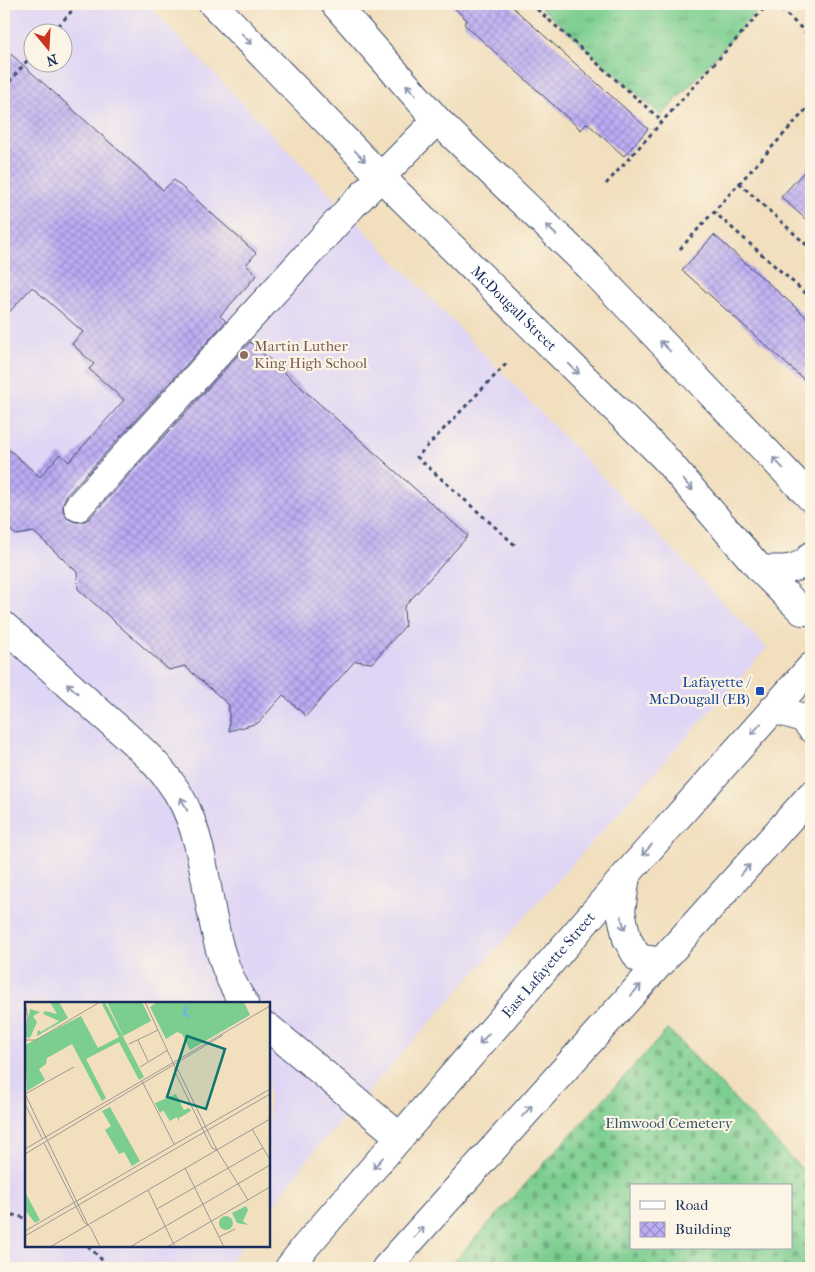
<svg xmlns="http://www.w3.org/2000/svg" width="815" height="1272" viewBox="0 0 815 1272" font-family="'IM FELL French Canon',serif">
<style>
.built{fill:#dfd5f5;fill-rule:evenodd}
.grass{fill:url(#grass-tufts);stroke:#4c7e77}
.cemetery{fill:url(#cemetery-stones);stroke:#4c7e77;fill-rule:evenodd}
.building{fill:url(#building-cross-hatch)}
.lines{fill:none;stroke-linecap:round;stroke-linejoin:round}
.minor-casing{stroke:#3b496c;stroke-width:30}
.path{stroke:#3b496c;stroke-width:3;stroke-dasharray:4 4;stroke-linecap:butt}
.minor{stroke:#fff;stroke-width:28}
.oneway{stroke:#8d97ae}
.education-dot{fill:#8d6e63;stroke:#fcf5e5;stroke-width:2}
.transit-dot{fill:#1a4fb4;stroke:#fcf5e5;stroke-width:2}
.labels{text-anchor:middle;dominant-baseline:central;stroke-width:4.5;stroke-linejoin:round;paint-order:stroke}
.street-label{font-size:15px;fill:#1b2f5e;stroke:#fcf5e5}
.education-label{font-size:15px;fill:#785e54;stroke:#fcf5e5;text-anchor:start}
.transit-label{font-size:15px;fill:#164399;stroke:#fcf5e5;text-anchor:end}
.park-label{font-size:15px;fill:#33576a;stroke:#fcf5e5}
.inset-river{fill:none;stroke:#6ab7e3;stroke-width:2.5}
.inset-road{fill:none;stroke:#9b9998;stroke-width:1}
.view{fill:#0f766e;fill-opacity:0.15;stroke:#0f766e;stroke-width:2.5}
.inset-edge{fill:none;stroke:#1b2f5e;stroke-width:2.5}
</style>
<defs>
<pattern id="grass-tufts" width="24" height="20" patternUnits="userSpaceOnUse" patternTransform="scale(1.25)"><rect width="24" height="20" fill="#7cce90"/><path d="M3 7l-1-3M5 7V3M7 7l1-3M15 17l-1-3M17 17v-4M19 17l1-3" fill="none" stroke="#65a879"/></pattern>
<pattern id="cemetery-stones" width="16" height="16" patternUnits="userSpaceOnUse" patternTransform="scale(1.25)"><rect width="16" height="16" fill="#7cce90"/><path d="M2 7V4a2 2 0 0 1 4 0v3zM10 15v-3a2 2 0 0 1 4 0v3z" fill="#65a879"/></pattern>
<pattern id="building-cross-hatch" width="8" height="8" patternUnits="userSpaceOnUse" patternTransform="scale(1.25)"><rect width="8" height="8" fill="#bcacf4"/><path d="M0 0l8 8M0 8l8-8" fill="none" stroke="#988cc9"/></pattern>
</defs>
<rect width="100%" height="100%" fill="#fcf5e5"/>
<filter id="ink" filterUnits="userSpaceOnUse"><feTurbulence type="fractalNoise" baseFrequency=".02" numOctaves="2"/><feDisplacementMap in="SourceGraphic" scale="10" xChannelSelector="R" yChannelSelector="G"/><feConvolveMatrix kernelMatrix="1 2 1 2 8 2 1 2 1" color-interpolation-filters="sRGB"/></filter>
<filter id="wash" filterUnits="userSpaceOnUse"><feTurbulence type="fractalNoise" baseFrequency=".0096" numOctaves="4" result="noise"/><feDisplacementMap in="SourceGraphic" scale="20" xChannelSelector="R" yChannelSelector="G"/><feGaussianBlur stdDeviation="1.12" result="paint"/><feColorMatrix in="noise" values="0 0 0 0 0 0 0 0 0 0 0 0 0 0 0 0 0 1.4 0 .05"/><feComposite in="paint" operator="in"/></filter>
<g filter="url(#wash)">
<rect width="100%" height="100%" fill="#f1dfbe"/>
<path class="built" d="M 4,4 L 147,4 L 767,648 L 314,1151 L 269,1211 L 269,1003 L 26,1003 L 26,1246 L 242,1246 L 225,1268 L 4,1268 ZM 32,32 L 62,32 L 62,62 L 32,62 Z"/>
<path class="grass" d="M 537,4 L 763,4 L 662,116 Z"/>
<path class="cemetery" d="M 668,1029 L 811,1179 L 811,1268 L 448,1268 ZM 631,1186 L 791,1186 L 791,1248 L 631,1248 Z"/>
<g id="blocks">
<g class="building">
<path d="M 450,4 L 509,4 L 648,129 L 624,156 L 587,123 L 581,130 L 464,24 L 467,20 Z"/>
<path d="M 4,48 L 163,190 L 174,180 L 256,253 L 246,265 L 257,275 L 220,316 L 226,321 L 66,496 L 63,504 L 63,511 L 67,518 L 75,522 L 83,522 L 90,518 L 250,342 L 468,536 L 404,607 L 405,626 L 372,663 L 355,661 L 306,716 L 283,695 L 258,723 L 229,731 L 229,705 L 185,666 L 169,670 L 78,589 L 77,572 L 34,532 L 16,535 L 4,524 L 4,445 L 40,477 L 60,454 L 69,462 L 124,400 L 89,369 L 94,364 L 72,344 L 83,332 L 32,287 L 4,318 Z"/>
<path d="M 811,164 L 811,224 L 781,197 Z"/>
<path d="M 714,235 L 811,321 L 811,386 L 682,270 Z"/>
</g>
</g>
</g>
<g filter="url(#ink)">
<use href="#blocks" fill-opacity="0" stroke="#3b496c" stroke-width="1"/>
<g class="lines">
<defs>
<g id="minor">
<path id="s1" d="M 213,4 L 381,177 L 663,456 L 760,569 L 802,611 L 811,611"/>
<path d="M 335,4 L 437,120 L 590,267 L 811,498"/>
<path d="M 78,507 L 352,206 L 437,120"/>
<path d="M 760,569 C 778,570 800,572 811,556"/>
<path d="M 4,626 C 35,654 66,682 97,710 C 133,742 173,772 190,818 C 213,878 207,950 244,1003"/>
<path d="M 773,709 L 803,718 L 811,728"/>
<path d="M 626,875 L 621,911 L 627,939 L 638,958 L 662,962"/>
<path d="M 269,1028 L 400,1137"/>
<path id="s2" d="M 289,1268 L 305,1247 L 626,875 L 811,667"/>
<path d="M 386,1268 L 811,795"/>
</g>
</defs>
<use href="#minor" class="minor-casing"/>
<g class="path">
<path d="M 531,4 L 662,121"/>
<path d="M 775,4 L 811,37"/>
<path d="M 53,32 L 78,4"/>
<path d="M 4,88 L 32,55"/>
<path d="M 739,183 L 811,249"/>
<path d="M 606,184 L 768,4"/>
<path d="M 713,211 L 811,298"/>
<path d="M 680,249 L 811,104"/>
<path d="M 506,364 L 417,457 L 515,545"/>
<path d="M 4,1213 L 26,1218"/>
<path d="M 88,1246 L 110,1268"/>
</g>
<use href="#minor" class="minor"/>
</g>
<defs><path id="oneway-shaft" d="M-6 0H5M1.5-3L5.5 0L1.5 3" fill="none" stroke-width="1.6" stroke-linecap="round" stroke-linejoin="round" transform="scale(1.25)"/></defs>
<g class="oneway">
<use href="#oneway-shaft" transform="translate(247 39) rotate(46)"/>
<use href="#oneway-shaft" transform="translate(411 90) rotate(-131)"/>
<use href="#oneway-shaft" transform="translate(360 156) rotate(46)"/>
<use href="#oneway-shaft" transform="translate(551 230) rotate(-136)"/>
<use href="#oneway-shaft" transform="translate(665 346) rotate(-134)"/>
<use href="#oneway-shaft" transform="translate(574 369) rotate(45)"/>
<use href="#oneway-shaft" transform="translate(778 463) rotate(-134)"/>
<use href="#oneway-shaft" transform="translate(688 485) rotate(49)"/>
<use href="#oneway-shaft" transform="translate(72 688) rotate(-138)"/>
<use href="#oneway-shaft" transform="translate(756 729) rotate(132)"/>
<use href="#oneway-shaft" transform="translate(184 804) rotate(-116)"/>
<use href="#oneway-shaft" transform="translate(647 850) rotate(132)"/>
<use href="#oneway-shaft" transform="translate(745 870) rotate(-48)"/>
<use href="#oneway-shaft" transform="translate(623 923) rotate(77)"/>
<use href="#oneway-shaft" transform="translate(636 990) rotate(-48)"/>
<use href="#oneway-shaft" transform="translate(484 1039) rotate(131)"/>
<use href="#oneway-shaft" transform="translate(527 1111) rotate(-48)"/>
<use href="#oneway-shaft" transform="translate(378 1163) rotate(131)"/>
<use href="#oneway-shaft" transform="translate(419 1232) rotate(-48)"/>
</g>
</g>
<circle class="education-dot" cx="244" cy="355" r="5"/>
<rect class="transit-dot" x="755" y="686" width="10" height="10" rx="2.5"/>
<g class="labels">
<g class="street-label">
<text stroke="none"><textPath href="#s1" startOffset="428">McDougall Street</textPath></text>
<text stroke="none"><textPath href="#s2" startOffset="399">East Lafayette Street</textPath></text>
</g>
<g class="education-label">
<text x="254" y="346">Martin Luther<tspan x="254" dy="17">King High School</tspan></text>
</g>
<g class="transit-label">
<text x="750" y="682">Lafayette /<tspan x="750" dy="17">McDougall (EB)</tspan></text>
</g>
<g class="park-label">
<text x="669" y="1123">Elmwood Cemetery</text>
</g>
</g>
<g transform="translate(25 1002)">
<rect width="245" height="245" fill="#f1dfbe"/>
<path d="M 25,0 L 34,0 L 43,16 L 12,34 L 13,28 L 16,30 L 34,19 L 18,12 L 20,9 L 32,12 ZM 82,0 L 117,0 L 126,19 L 98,34 ZM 5,7 L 15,10 L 8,14 L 12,20 L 5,36 L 0,35 ZM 151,92 L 159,108 L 164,106 L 166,109 L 154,116 L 154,120 L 152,115 L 145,119 L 138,108 L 135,111 L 130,101 ZM 221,204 L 223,208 L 218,219 L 223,223 L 212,221 L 207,211 ZM194 221a7 7 0 1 1 14 0a7 7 0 1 1-14 0Z" fill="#7cce90"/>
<path d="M 132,0 L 219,0 L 225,13 L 165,48 L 157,32 L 152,30 L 141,37 L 125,5 Z" fill="#7cce90"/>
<path d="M 80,0 L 119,75 L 114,78 L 94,40 L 61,57 L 81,96 L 77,99 L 47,42 L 22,56 L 21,62 L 14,67 L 20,78 L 2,89 L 0,43 L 56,14 L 73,46 L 94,35 L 77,2 ZM 85,105 L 115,159 L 107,164 L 99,150 L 94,152 L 80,128 L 86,124 L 77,109 ZM 0,190 L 15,218 L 10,221 L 0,208 Z" fill="#7cce90"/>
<path d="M 12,50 L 16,59 L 0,68 L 0,57 Z" fill="#7cce90"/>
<path class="inset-river" d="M 162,4 L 159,12 L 165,15"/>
<path class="inset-road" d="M 120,0 L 150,65M 0,30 L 3,16 L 0,0M 0,38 L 11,38 L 75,0M 113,38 L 123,59M 104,42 L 133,28M 115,65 L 143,48M 150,65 L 153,68 L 192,148 L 187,146 L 182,136 L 150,70 ZM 117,79 L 149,142M 0,92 L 63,223M 0,92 L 49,65M 0,102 L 17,136M 227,127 L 245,158M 19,141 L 59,220 L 66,226 L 75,245M 0,147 L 245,4M 192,148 L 223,198M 0,152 L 198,33M 160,166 L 199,245M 123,188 L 150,245M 132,207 L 238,146M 0,229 L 245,87M 0,234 L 245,92M 194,235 L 210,227M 25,245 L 245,117M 105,245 L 245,163M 142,245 L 245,185"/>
<path class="view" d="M 162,34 L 200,47 L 181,107 L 142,95 Z"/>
<rect width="245" height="245" class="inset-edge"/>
</g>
<rect width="815" height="1272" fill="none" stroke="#fcf5e5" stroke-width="20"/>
<rect x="630" y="1184" width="162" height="65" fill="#fcf5e5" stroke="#a2a6af"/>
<rect x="640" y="1201" width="25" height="8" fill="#ffffff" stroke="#a2a6af"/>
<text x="675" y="1210" font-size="15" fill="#1b2f5e">Road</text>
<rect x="640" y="1222" width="25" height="15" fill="url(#building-cross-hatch)" stroke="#a2a6af"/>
<text x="675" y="1234" font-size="15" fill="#1b2f5e">Building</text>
<g transform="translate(48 48) rotate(162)"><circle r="24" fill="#fcf5e5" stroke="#a2a6af"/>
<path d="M0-4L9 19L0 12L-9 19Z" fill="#c8321e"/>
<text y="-8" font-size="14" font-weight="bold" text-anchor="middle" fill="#1b2f5e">N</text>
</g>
</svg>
